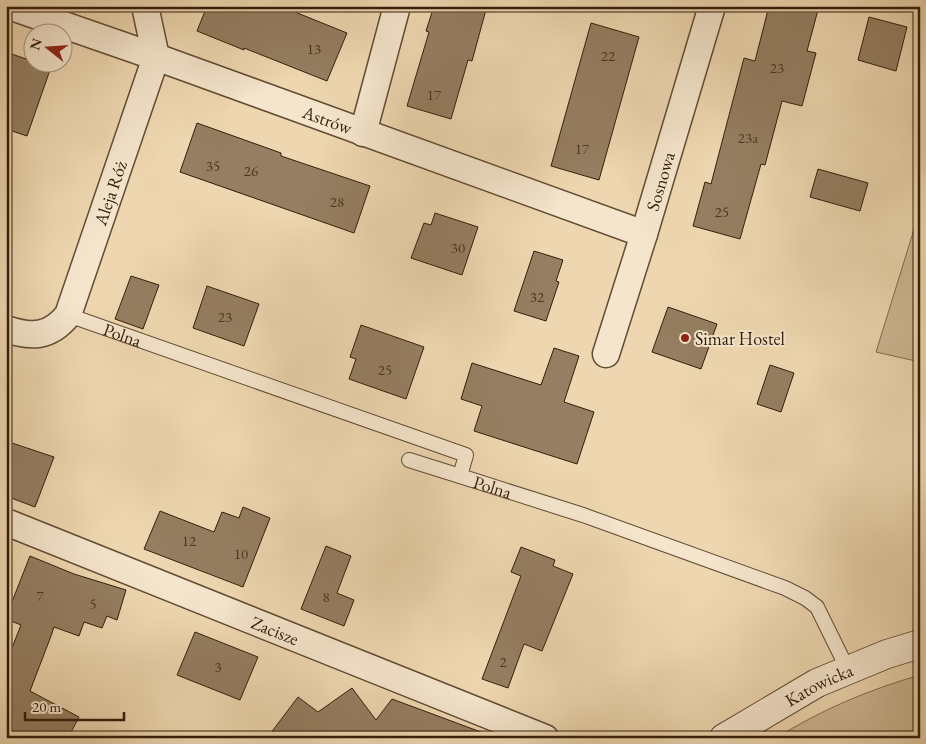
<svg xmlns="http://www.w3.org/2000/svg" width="926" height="744" viewBox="0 0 926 744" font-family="'EB Garamond',serif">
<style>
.green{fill:#ceb894;stroke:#816b50}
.building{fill:#957e61;stroke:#341e0b}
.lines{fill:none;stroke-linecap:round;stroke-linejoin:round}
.service-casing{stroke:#624c34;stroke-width:16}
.minor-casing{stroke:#624c34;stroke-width:29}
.tertiary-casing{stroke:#624c34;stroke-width:30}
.service{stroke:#f4e5cc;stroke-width:14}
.minor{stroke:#f4e5cc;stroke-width:26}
.tertiary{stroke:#f4e5cc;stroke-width:28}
.poi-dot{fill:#8f2418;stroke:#f4e5cc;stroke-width:2}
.labels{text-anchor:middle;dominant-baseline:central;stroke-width:4;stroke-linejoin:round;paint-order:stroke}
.number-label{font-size:15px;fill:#4c3620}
.street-label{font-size:18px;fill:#341e0b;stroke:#f4e5cc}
.poi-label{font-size:18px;fill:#341e0b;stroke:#f4e5cc;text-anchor:start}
</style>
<rect width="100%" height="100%" fill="#eed7b0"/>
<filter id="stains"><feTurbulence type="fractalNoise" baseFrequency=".004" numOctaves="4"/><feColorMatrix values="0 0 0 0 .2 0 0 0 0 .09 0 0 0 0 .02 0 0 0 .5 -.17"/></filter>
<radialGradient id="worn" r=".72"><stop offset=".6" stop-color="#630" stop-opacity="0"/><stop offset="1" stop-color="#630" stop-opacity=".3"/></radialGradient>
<g class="green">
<path d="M 920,210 L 920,362 L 876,352 Z"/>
<path d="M 920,675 L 920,738 L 776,738 C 821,710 868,690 920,675 Z"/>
</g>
<g class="building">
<path d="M 207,6 L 280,6 L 347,33 L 327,81 L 244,48 L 244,50 L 197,31 Z"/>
<path d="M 434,6 L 487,6 L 472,61 L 468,60 L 451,119 L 407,106 L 429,32 L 426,31 Z"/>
<path d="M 769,6 L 819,6 L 807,51 L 816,53 L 802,106 L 782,101 L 765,165 L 761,164 L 740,239 L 693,226 L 705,182 L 711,184 L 744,58 L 755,61 Z"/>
<path d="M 869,17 L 907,27 L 896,71 L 858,60 Z"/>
<path d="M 591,23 L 639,37 L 599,180 L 551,166 Z"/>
<path d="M 6,52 L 32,61 L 32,62 L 38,62 L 51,67 L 27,136 L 6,129 Z"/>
<path d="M 197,123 L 281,153 L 281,156 L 370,186 L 354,233 L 180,172 Z"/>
<path d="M 818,169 L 868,183 L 860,211 L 810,197 Z"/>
<path d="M 435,213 L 478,227 L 462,275 L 411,258 L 424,223 L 431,225 Z"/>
<path d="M 534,251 L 563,260 L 556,281 L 559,282 L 546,321 L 514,311 Z"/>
<path d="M 131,276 L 159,285 L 143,329 L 115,319 Z"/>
<path d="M 207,286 L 259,304 L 244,346 L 193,328 Z"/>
<path d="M 668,307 L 717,324 L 701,369 L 652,352 Z"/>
<path d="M 361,325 L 424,347 L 406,399 L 349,379 L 356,359 L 350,357 Z"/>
<path d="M 554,348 L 579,356 L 564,402 L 594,412 L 577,464 L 474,431 L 482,406 L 461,399 L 472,363 L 541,385 Z"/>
<path d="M 770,365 L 794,373 L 781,412 L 757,404 Z"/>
<path d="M 6,441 L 54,457 L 35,507 L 6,496 Z"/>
<path d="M 243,507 L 270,518 L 243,587 L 144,549 L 160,511 L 214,532 L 222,512 L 239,518 Z"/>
<path d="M 326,546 L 351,556 L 337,593 L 354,600 L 344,626 L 301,609 Z"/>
<path d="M 521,547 L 555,560 L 553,566 L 573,574 L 542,651 L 524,644 L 508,688 L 482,679 L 521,576 L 511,572 Z"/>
<path d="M 30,556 L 74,574 L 126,590 L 117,620 L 107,616 L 102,628 L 84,622 L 79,636 L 54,627 L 51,636 L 30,691 L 79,717 L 68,738 L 6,738 L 6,663 L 21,625 L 6,619 L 6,617 Z"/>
<path d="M 195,632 L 258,657 L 240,700 L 177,675 Z"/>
<path d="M 352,688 L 376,720 L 392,699 L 489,735 L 489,738 L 267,738 L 298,697 L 318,712 Z"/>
</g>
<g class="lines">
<defs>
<g id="service">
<path id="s1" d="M 68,315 L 466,455 L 460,476 L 583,515 L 785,588 L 805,598 L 817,607 L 848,670"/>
<path d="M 409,460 L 460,476"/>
</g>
<g id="minor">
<path id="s2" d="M 9,6 L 156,57 L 644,234"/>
<path d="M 363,133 L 397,6"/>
<path id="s3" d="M 6,329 C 32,338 50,337 68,315 L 156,57 L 145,6"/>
<path id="s4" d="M 606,354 L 644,234 L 712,6"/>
<path id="s5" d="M 6,522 L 545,738"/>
</g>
<g id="tertiary">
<path id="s6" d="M 724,738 L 817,683 L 887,654 L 920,644"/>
</g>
</defs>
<use href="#service" class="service-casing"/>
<use href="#minor" class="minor-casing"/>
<use href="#tertiary" class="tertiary-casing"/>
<use href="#service" class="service"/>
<use href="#minor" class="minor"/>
<use href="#tertiary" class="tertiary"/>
</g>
<circle class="poi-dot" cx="685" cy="338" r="5"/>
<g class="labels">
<g class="number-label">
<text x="314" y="48">13</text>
<text x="608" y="55">22</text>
<text x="777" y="67">23</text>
<text x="434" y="94">17</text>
<text x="748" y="137">23a</text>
<text x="582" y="148">17</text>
<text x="213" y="165">35</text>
<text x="251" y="170">26</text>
<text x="337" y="201">28</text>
<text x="722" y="211">25</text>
<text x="458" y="247">30</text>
<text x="537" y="296">32</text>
<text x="225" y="316">23</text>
<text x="385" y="369">25</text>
<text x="189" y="540">12</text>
<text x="241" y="553">10</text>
<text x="40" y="595">7</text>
<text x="326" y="596">8</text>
<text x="93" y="603">5</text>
<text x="503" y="661">2</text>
<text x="218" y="666">3</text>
</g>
<g class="street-label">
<text stroke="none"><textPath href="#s2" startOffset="338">Astrów</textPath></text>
<text stroke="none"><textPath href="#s4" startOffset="181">Sosnowa</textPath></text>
<text stroke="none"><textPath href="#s3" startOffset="198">Aleja Róż</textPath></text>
<text stroke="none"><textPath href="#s1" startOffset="58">Polna</textPath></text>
<text stroke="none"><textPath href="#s1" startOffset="478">Polna</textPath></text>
<text stroke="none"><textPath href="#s5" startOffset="290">Zacisze</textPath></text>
<text stroke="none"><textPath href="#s6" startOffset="109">Katowicka</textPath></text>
</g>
<g class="poi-label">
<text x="695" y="338">Simar Hostel</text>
</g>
</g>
<rect width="926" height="744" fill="none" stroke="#eed7b0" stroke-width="25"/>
<rect x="8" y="8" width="911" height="729" fill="none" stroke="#341e0b" stroke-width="2.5"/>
<rect x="12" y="12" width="901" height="719" fill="none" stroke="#341e0b"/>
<g transform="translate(48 48) rotate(287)"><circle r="24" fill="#f4e5cc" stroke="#a7957f"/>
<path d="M0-4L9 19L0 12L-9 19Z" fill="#8f2418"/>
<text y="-8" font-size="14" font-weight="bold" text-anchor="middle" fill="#341e0b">N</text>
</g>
<path d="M25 712v8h99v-8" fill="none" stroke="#341e0b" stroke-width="2.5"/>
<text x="32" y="712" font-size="15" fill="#341e0b" stroke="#f4e5cc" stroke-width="4" paint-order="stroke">20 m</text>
<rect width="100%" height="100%" filter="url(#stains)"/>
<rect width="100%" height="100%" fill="url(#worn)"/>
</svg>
